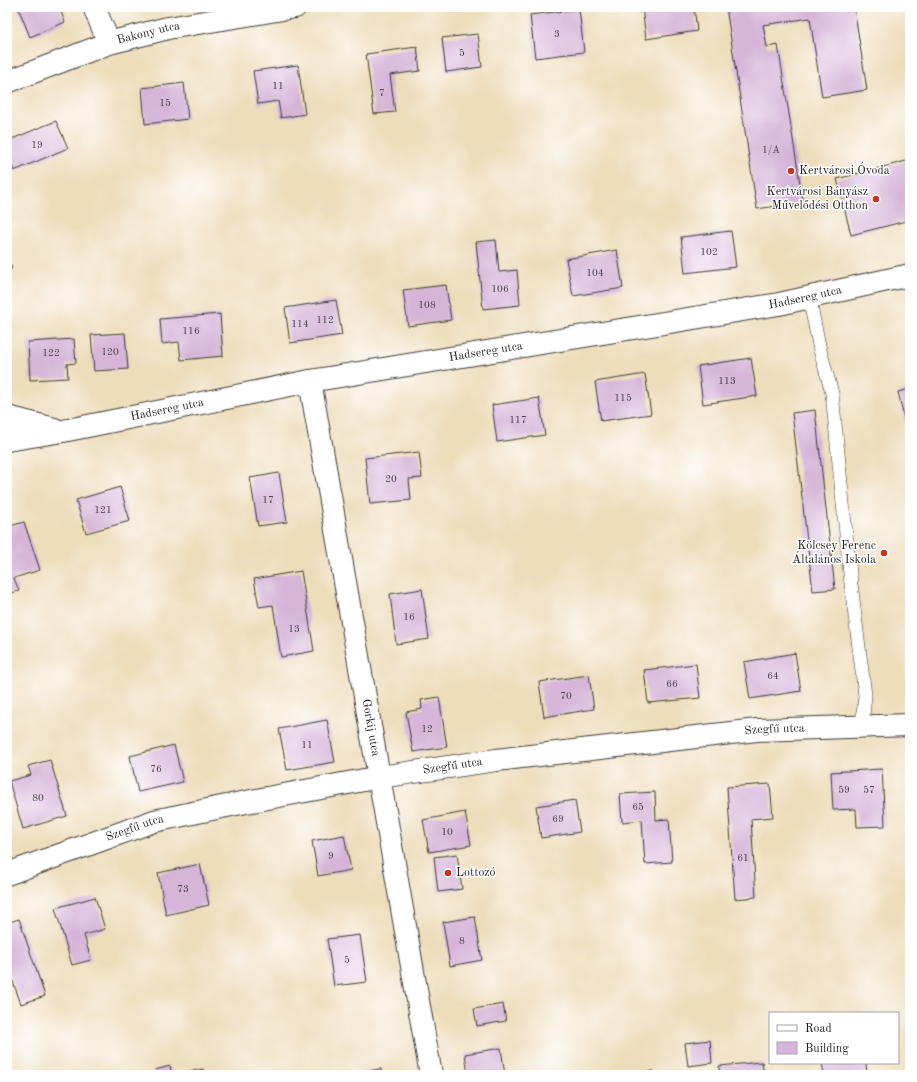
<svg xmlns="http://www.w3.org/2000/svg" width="917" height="1082" viewBox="0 0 917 1082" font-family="'Old Standard TT',serif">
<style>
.building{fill:#d6b5d9}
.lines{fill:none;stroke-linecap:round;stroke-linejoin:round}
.lane-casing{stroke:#3c3934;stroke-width:14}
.street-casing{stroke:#3c3934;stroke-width:24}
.lane{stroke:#fff;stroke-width:13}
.street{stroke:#fff;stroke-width:22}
.poi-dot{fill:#c8321e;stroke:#fff;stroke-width:1.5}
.labels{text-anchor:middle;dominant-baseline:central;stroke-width:3;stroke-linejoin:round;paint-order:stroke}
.number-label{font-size:10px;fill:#4a424b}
.street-label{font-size:12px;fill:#1c1c1c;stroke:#fff}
.poi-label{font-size:12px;fill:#1c1c1c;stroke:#fff;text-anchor:start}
</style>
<rect width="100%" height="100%" fill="#fff"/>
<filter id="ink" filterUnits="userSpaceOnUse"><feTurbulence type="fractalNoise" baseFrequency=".025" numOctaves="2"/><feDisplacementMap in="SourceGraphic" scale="8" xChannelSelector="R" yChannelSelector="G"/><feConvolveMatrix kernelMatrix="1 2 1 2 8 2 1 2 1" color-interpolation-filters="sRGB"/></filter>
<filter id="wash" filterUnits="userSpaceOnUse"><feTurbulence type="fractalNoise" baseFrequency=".012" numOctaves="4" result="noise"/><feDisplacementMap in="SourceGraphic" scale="16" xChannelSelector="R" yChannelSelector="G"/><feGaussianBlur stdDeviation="0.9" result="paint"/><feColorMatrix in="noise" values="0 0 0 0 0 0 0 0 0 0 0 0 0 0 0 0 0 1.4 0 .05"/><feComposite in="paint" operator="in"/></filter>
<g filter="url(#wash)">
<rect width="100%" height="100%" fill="#edb"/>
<g id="blocks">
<g class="building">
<path d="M 18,7 L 59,7 L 65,22 L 30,37 Z"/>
<path d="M 642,7 L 694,7 L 697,31 L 646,39 Z"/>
<path d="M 726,7 L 854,7 L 867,90 L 822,97 L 810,18 L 763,25 L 767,47 L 778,45 L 803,202 L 757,209 Z"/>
<path d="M 579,9 L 584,52 L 535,58 L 530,15 Z"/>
<path d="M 478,34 L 482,67 L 446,72 L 442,38 Z"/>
<path d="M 417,47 L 420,71 L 390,75 L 395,112 L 374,114 L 366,54 Z"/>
<path d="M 298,65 L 305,114 L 281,118 L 278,101 L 258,104 L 253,71 Z"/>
<path d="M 184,83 L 188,119 L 145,124 L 142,88 Z"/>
<path d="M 56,121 L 68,148 L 14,171 L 7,153 L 7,141 Z"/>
<path d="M 910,160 L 910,220 L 851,235 L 837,179 Z"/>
<path d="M 731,231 L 736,267 L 685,273 L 681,237 Z"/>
<path d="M 496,240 L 499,272 L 517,270 L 520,305 L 483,309 L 476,242 Z"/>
<path d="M 617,250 L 623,288 L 573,296 L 566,259 Z"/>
<path d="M 7,265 L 12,267 L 7,277 Z"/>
<path d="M 446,285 L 451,320 L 408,326 L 403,290 Z"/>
<path d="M 336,300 L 342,335 L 290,343 L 285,308 Z"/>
<path d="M 220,314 L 223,356 L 181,360 L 179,342 L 162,344 L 160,319 Z"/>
<path d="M 125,333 L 128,369 L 94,371 L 91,335 Z"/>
<path d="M 74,339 L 76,363 L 67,364 L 68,378 L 30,380 L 28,342 Z"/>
<path d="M 751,358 L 757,396 L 703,404 L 698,366 Z"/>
<path d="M 645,374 L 651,414 L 601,421 L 595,382 Z"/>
<path d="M 910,389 L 910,439 L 909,439 L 898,392 Z"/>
<path d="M 539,398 L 545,435 L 497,442 L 492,405 Z"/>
<path d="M 815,410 L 835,589 L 813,591 L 792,413 Z"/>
<path d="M 419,452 L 422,478 L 409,479 L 411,500 L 370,504 L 365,458 Z"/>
<path d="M 279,473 L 287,522 L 258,526 L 250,478 Z"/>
<path d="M 120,487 L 130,521 L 86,533 L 76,500 Z"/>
<path d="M 24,522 L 40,570 L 14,578 L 19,591 L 7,594 L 7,527 Z"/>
<path d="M 301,571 L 314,651 L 281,657 L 273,605 L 259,607 L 254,579 Z"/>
<path d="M 422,589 L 429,639 L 396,644 L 390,594 Z"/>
<path d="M 795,653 L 801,691 L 750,699 L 744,662 Z"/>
<path d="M 696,664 L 700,698 L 648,703 L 644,670 Z"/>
<path d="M 589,675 L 594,709 L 544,717 L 539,682 Z"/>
<path d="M 439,697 L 447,747 L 413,752 L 406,712 L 422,709 L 421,700 Z"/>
<path d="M 327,720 L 335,762 L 287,770 L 279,729 Z"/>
<path d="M 174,745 L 183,782 L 138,792 L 130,756 Z"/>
<path d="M 50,760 L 67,816 L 23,829 L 9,781 L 31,775 L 28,766 Z"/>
<path d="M 882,769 L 885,826 L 857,827 L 856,809 L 833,810 L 831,772 Z"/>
<path d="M 770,784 L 773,817 L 751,819 L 756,897 L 735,899 L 727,787 Z"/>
<path d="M 655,792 L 656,820 L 669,819 L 672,862 L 645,864 L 642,820 L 622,822 L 620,794 Z"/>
<path d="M 575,800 L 580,832 L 541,838 L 536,806 Z"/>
<path d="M 465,812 L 471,845 L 429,852 L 423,820 Z"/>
<path d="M 344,835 L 351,870 L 318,876 L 312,841 Z"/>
<path d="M 457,854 L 462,889 L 438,892 L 434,857 Z"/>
<path d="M 200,864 L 209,905 L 166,915 L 158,873 Z"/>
<path d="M 95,897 L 105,929 L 84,935 L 91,960 L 72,965 L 55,908 Z"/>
<path d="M 475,917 L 482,960 L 450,966 L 443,922 Z"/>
<path d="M 19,919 L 45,996 L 21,1004 L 7,965 L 7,923 Z"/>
<path d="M 360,935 L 367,982 L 334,986 L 327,939 Z"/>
<path d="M 503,1004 L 506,1021 L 477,1026 L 474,1009 Z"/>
<path d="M 710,1040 L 712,1063 L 688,1066 L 685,1043 Z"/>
<path d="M 501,1048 L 505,1075 L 468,1075 L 465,1054 Z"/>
<path d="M 762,1062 L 764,1075 L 720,1075 L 719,1066 Z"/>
<path d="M 822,1063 L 866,1063 L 867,1075 L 824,1075 Z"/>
<path d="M 170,1066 L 172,1075 L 156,1075 L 155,1070 Z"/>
<path d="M 203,1069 L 205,1075 L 177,1075 L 177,1074 Z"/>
<path d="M 381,1069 L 382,1075 L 350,1075 L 350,1074 Z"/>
<path d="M 654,1071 L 654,1075 L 625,1075 L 625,1074 Z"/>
</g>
</g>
</g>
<g filter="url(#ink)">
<use href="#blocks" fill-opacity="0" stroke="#3c3934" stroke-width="1"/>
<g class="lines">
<defs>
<path id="lane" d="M 809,297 L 820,350 L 832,393 L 851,584 L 865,695 L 862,727"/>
<g id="street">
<path d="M 94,7 L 109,43"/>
<path id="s1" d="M 7,82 L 109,43 L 168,28 L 295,7"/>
<path id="s2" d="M 310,381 L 431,1075"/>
<path d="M 7,417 L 54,429"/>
<path id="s3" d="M 7,440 L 63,431 L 310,381 L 779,304 L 910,275"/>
<path id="s4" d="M 7,874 L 154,821 L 241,803 L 380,777 L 496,760 L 757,730 L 910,725"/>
</g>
</defs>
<use href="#lane" class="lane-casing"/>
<use href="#street" class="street-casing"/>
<use href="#lane" class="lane"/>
<use href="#street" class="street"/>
</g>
</g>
<g class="poi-dot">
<circle cx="791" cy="171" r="4"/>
<circle cx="876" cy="199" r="4"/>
<circle cx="884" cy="553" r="4"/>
<circle cx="448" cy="873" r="4"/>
</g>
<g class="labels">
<g class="number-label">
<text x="557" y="34">3</text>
<text x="462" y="53">5</text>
<text x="278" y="86">11</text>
<text x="382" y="93">7</text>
<text x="165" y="103">15</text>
<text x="37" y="145">19</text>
<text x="771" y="150">1/A</text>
<text x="709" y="252">102</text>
<text x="595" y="273">104</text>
<text x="500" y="289">106</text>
<text x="427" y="305">108</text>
<text x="325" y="320">112</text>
<text x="300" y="324">114</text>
<text x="191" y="331">116</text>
<text x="110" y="352">120</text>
<text x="51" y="353">122</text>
<text x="727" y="381">113</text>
<text x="623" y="398">115</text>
<text x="518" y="420">117</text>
<text x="391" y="479">20</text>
<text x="268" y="500">17</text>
<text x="103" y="510">121</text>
<text x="409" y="617">16</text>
<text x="294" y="629">13</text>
<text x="773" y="676">64</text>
<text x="672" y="684">66</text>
<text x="566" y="696">70</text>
<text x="427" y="729">12</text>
<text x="307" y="745">11</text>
<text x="156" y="769">76</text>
<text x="844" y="790">59</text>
<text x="869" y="790">57</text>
<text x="38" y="798">80</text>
<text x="638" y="807">65</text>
<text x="558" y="819">69</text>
<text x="447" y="832">10</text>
<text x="331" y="856">9</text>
<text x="743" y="858">61</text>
<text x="183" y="889">73</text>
<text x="462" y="941">8</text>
<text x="347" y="960">5</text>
</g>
<g class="street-label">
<text stroke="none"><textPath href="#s1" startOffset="150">Bakony utca</textPath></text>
<text stroke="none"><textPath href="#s3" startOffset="811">Hadsereg utca</textPath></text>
<text stroke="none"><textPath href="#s3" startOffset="487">Hadsereg utca</textPath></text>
<text stroke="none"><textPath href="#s3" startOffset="163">Hadsereg utca</textPath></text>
<text stroke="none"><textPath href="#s2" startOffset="352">Gorkij utca</textPath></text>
<text stroke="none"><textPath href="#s4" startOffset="784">Szegfű utca</textPath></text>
<text stroke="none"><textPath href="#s4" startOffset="460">Szegfű utca</textPath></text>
<text stroke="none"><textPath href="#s4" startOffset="136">Szegfű utca</textPath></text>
</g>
<g class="poi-label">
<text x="799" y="171">Kertvárosi Óvoda</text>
<text x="868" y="192" text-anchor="end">Kertvárosi Bányász<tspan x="868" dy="14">Művelődési Otthon</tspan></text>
<text x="876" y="546" text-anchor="end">Kölcsey Ferenc<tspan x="876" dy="14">Általános Iskola</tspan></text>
<text x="456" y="873">Lottozó</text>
</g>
</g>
<rect width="917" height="1082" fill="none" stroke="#fff" stroke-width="24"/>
<rect x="769" y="1012" width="130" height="52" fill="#ffffff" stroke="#a4a4a4"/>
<rect x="777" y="1025" width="20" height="6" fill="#ffffff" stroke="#a4a4a4"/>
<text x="805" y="1032" font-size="12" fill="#1c1c1c">Road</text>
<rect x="777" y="1042" width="20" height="12" fill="#d6b5d9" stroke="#a4a4a4"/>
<text x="805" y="1052" font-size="12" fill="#1c1c1c">Building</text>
</svg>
